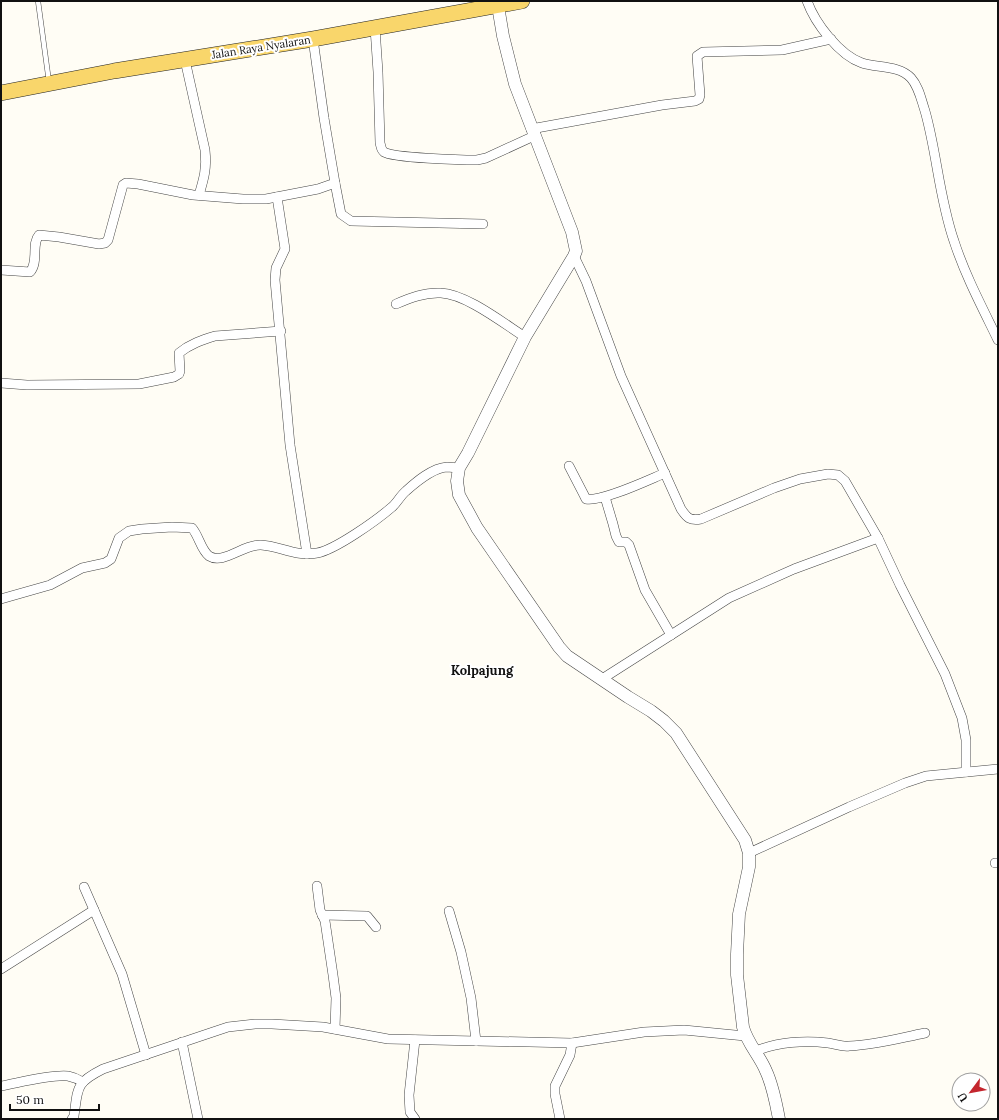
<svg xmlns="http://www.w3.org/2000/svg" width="999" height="1120" viewBox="0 0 999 1120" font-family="Lora,serif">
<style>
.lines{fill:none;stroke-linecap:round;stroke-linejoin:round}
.service-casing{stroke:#444;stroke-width:5.5}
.minor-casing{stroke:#444;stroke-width:10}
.tertiary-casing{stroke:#444;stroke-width:13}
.primary-casing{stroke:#222;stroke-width:16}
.service{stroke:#fff;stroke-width:4.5}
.minor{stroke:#fff;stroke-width:9}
.tertiary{stroke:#fff;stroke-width:12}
.primary{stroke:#f9d66b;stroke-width:15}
.labels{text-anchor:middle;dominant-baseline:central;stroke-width:4;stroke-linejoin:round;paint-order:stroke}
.street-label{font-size:11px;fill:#111;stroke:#fff}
.quarter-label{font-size:13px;font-weight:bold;fill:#111;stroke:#fff}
</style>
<rect width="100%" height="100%" fill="#fffdf5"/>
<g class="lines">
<defs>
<path id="service" d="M 38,1 L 49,82"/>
<g id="minor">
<path d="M 807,1 C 815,23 839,55 862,63 C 877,68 899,65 911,78 C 919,87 921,99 925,111 C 937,153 939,198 954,241 C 965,275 982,307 998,340"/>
<path d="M 375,28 L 378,72 L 380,143 C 381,146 381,150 384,152 C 393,158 462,160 477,160 L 486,158 L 534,136"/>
<path d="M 185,60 L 205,150 C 207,168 204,178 199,195"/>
<path d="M 531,129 L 662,105 L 695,101 L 699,99 L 700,95 L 697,56 L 703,52 L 782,50 L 831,39"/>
<path d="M 335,183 L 341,214 L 351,221 L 483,224"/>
<path d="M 277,197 L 285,249 L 276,268 L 275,280 L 290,445 L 307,554"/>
<path d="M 574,256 L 586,281 L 621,376 L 681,509 C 687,518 690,521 701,519 L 774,488 L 800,479 L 828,474 L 838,475 L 845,481 L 878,538 L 900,585 L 945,674 L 962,718 L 966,740 L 966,772"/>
<path d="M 1,270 L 30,272 C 39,262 31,244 39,235 L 59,237 L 99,244 L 105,243 L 108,240 L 123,185 L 126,183 L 138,184 L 193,195 L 243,199 L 266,199 L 318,189 L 335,183 L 324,118 L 313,39"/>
<path d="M 396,304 C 410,298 425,292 441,293 C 466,294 503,323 525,337"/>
<path d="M 1,383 L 27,385 L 139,384 L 174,377 L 179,374 L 180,371 L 179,353 C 190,344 202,340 215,336 L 281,331"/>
<path d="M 569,466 L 584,495 L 586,499 C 602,502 648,480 665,473"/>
<path d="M 605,497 L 613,524 L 616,536 L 619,542 L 626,542 L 629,545 L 645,590 L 671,635"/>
<path d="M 1,599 L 50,585 L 82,568 L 105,563 L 111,559 L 119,538 L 129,531 L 142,529 L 172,527 L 192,528 C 199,536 201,550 209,556 C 223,565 244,544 261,545 C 280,546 296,557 317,553 C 335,550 377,520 392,507 C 397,503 400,496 406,491 C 416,482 432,468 447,467 C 451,467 455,468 459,468"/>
<path d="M 602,679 L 729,598 L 794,569 L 878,538"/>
<path d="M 749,853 L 849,807 L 905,783 L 926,776 L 998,769"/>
<path d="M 995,863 L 998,863"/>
<path d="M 317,886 L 320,910 L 325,921 L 333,975 L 336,998 L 335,1029"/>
<path d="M 84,887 L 122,974 L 146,1055"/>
<path d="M 449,911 L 461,952 L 471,998 L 476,1041"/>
<path d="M 322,915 L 367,916 L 376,927"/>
<path d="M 1,969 L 94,910"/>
<path d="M 415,1040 L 409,1095 L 410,1112 L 415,1119"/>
<path d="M 182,1042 L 198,1119"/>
<path d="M 756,1051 C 777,1042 805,1040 828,1043 C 836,1044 842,1047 849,1046 C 875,1045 900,1038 925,1033"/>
<path d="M 1,1086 C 18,1083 51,1074 68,1076 C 73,1077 78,1079 83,1082"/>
<path d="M 72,1119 L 74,1116 C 78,1088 75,1083 103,1069 L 213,1032 L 228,1027 L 255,1024 L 272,1024 L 323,1027 L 388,1039 L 572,1043 L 644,1032 L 684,1030 L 745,1036"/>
<path d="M 560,1119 L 555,1094 L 555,1086 L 570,1055 L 572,1043"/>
</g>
<path id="tertiary" d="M 498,6 L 503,36 L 515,84 L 572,232 L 576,251 L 574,256 L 525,337 L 468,453 L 459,468 L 457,481 L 459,495 L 477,528 L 559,647 L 567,656 L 628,697 L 651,711 L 664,721 L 676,733 L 745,840 L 749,853 L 749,867 L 739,914 L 737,954 L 737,975 L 743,1027 C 747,1043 760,1056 766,1071 C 773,1086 776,1103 779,1119"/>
<path id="primary" d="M 1,93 L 114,71 L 313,39 L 522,1"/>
</defs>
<use href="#service" class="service-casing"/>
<use href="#minor" class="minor-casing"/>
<use href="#tertiary" class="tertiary-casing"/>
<use href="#primary" class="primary-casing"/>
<use href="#service" class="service"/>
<use href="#minor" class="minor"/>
<use href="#tertiary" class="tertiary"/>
<use href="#primary" class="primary"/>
</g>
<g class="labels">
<g class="street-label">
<text transform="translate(261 47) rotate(-9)">Jalan Raya Nyalaran</text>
</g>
<g class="quarter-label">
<text x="482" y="670">Kolpajung</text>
</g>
</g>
<rect width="999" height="1120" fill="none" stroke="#111111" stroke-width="4"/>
<g transform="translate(971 1092) rotate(238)"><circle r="19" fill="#ffffff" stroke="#a0a0a0"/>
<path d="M0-3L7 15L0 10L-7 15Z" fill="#c4262e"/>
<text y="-6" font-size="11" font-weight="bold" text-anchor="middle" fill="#111111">U</text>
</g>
<path d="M10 1104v6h89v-6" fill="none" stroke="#111111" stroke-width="2"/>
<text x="16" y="1104" font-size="12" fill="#111111" stroke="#ffffff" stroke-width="3" paint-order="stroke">50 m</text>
</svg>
